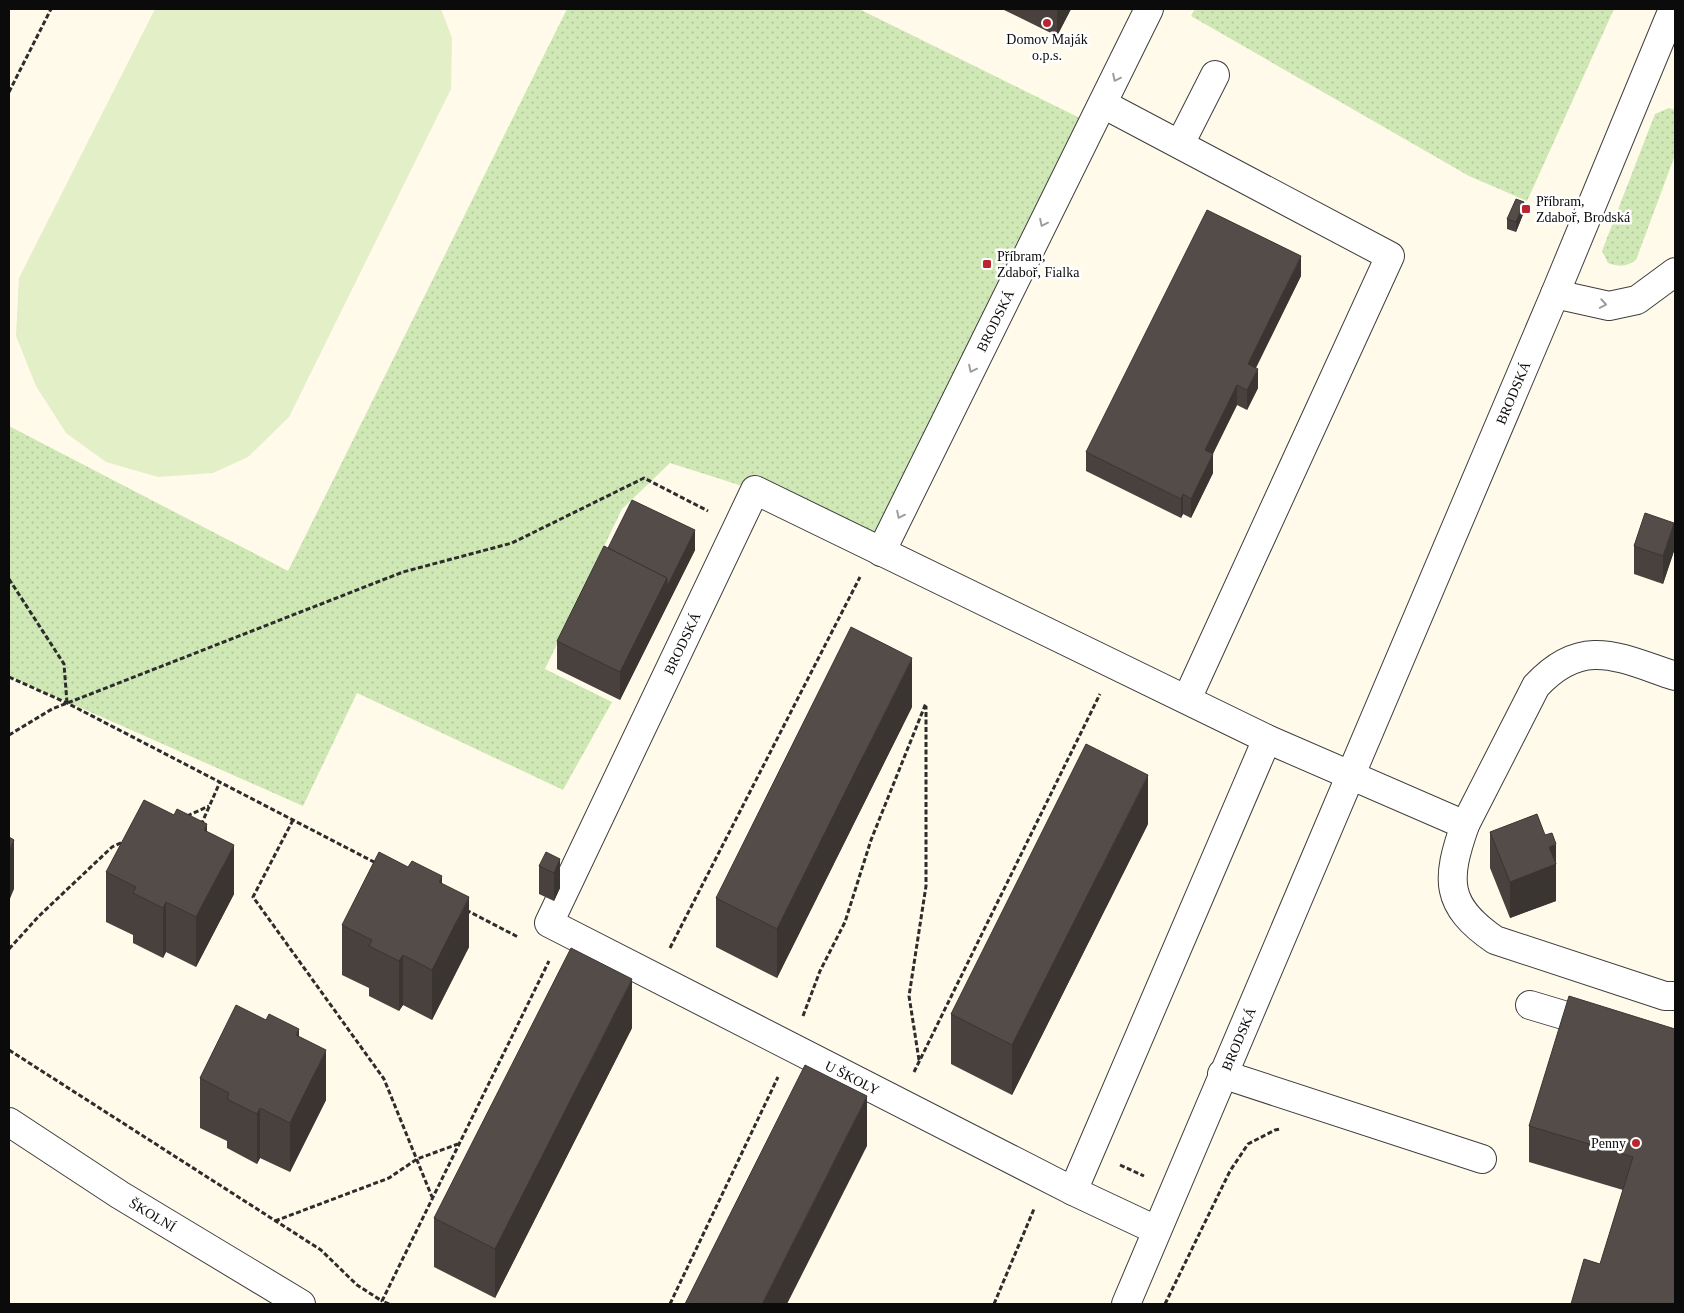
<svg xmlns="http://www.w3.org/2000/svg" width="1684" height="1313" viewBox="0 0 1684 1313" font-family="'Times New Roman',serif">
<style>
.grass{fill:url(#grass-dots)}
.pitch{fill:#e2efc7}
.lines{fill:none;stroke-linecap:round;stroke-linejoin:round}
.minor-casing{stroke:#3e3e3e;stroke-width:30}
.path{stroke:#2d2d2d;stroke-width:3;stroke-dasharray:5 2.5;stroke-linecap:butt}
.minor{stroke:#fff;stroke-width:28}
.wall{fill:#48413e}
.shaded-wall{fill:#3b3532}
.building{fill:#544c48;stroke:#3b3532}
.oneway{stroke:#9d9d9d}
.poi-dot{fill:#b92630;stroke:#fff;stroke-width:2}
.labels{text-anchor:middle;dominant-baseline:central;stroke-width:5;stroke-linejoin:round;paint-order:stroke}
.poi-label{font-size:14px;fill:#0b0b0b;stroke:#fff;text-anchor:start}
.street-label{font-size:14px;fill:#0b0b0b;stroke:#fff}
</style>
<defs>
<pattern id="grass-dots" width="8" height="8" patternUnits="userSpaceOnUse" patternTransform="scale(1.25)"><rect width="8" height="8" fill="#d0e8b5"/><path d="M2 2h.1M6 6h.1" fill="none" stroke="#b1c69a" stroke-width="1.8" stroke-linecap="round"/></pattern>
</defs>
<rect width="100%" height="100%" fill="#fffaea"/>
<g class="grass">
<path d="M 567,9 L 859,9 L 1092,124 L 881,552 L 755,490 L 670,463 L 622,509 L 545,669 L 612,702 L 563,790 L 357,693 L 303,806 L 9,676 L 9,426 L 288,571 Z"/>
<path d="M 1195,9 L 1614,9 L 1527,201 L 1469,176 L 1191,16 Z"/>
<path d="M 1669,108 L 1675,110 L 1675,155 L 1636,260 C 1626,267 1620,267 1608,263 L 1602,251 L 1655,114 Z"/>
</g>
<path class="pitch" d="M 155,9 L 441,9 L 452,38 L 451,89 L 289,417 L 248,457 L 213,473 L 158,477 L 106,462 L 66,433 L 36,386 L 16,336 L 19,278 Z"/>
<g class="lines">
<defs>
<g id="minor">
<path d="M 1103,104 L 1390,256 L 1187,699"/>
<path d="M 1180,144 L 1215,75"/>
<path d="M 1555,294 L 1609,306 L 1637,300 L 1675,272"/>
<path id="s1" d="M 881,552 L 1149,9"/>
<path d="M 1465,825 C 1446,879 1444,905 1495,940 L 1665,996 L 1675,996"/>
<path d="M 1530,1005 L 1600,1026"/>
<path d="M 1222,1074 L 1482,1159"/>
<path id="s2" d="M 9,1122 L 120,1195 L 301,1304"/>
<path d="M 1073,1191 L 1267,739"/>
<path id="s3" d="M 1156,1230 L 1073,1191 L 549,923 L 755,490 L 1267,739 L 1465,825 L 1536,686 C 1583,635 1620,658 1675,676"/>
<path id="s4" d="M 1126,1304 L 1555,294 L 1673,9"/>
</g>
</defs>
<use href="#minor" class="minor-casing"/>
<g class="path">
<path d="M 9,92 L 51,9"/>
<path d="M 9,579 L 64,664 L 67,703"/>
<path d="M 9,677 L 67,703 L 376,863"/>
<path d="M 9,735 L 52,709 L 403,572 L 512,543 L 644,478 L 708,511"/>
<path d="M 187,816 L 209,806"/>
<path d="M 293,820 L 253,897 L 384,1079 L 432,1197"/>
<path d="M 201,825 L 220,782"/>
<path d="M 466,910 L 518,937"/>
<path d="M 670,948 L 860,577"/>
<path d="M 9,949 L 39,916 L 112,847 L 123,842"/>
<path d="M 803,1016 L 820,971 L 845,922 L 871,840 L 926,703"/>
<path d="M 9,1050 L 321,1250 L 357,1285 L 382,1301"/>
<path d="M 919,1060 L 909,996 L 926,886 L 926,706"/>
<path d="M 914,1072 L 1100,694"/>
<path d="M 1120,1165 L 1144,1176"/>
<path d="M 275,1221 L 389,1178 L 417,1159 L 458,1144"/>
<path d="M 389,1304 L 382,1301 L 549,961"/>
<path d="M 670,1304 L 778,1077"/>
<path d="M 994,1304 L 1034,1209"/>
<path d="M 1165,1304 L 1230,1171 L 1248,1144 L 1275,1130 L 1281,1129"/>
</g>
<use href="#minor" class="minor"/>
</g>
<g class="wall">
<path d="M 1002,9 L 1071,9 L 1057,36 Z"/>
<path d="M 1524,212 L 1516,232 L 1507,229 L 1507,219 Z"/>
<path d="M 1301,276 L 1256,368 L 1258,388 L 1247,410 L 1237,405 L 1213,454 L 1213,473 L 1191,518 L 1183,514 L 1181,518 L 1086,471 L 1086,452 Z"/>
<path d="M 1634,546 L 1674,551 L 1663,584 L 1634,574 Z"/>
<path d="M 608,548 L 695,550 L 620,700 L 557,669 L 557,641 Z"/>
<path d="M 912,707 L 777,978 L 716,947 L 716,898 Z"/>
<path d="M 1148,824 L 1012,1095 L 951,1064 L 951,1014 Z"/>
<path d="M 207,832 L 234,894 L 196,967 L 166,952 L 163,958 L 133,943 L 133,935 L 106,922 L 106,872 Z"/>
<path d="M 1490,832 L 1556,863 L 1556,901 L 1510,918 L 1490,868 Z"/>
<path d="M 560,859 L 560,888 L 554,901 L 539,894 L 539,866 Z"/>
<path d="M 442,884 L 469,947 L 432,1020 L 403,1005 L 399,1011 L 369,996 L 369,988 L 342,975 L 342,925 Z"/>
<path d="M 632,1028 L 495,1298 L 434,1267 L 434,1218 Z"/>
<path d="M 1675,1029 L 1600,1264 L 1623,1190 L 1529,1162 L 1529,1126 Z"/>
<path d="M 299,1037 L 326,1100 L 290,1172 L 260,1158 L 257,1164 L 227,1148 L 227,1141 L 200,1128 L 200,1078 Z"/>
</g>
<g class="shaded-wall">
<path d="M 1057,9 L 1071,9 L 1057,36 Z"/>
<path d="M 1524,202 L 1524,212 L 1516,232 L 1516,222 Z"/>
<path d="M 1301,256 L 1301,276 L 1248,383 L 1248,364 Z"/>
<path d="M 1258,369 L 1258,388 L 1247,410 L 1247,390 Z"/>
<path d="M 1237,385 L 1237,405 L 1205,469 L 1205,450 Z"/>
<path d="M 1213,454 L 1213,473 L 1191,518 L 1191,499 Z"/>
<path d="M 1183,494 L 1183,514 L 1181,518 L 1181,499 Z"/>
<path d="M 1674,523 L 1674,551 L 1663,584 L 1663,556 Z"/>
<path d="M 695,530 L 695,550 L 620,700 L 620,672 L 667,578 Z"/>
<path d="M 912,658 L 912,707 L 777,978 L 777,929 Z"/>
<path d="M 1148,775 L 1148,824 L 1012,1095 L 1012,1045 Z"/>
<path d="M 207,824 L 207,873 L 204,830 Z"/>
<path d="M 14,840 L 14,889 L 9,901 L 9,851 Z"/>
<path d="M 1556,844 L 1556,901 L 1510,918 L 1510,882 L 1549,847 Z"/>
<path d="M 234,845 L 234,894 L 196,967 L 196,917 Z"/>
<path d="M 560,859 L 560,888 L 554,901 L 554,873 Z"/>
<path d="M 442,876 L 442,926 L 439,882 Z"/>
<path d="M 469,897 L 469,947 L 432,1020 L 432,970 Z"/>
<path d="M 166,902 L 166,952 L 163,958 L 163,908 Z"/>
<path d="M 403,955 L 403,1005 L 399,1011 L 399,961 Z"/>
<path d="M 632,979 L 632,1028 L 495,1298 L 495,1249 Z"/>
<path d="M 299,1029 L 299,1079 L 296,1035 Z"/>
<path d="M 326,1050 L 326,1100 L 290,1172 L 290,1123 Z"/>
<path d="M 867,1096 L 867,1146 L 787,1304 L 762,1304 Z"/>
<path d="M 260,1108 L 260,1158 L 257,1164 L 257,1114 Z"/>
</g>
<g class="building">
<path d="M 1516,199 L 1524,202 L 1516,222 L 1507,219 Z"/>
<path d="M 1207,210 L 1301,256 L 1248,364 L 1258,369 L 1247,390 L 1237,385 L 1205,450 L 1213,454 L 1191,499 L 1183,494 L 1181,499 L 1086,452 Z"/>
<path d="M 632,500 L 695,530 L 667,587 L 667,578 L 608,548 Z"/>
<path d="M 1645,513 L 1674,523 L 1663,556 L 1634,546 Z"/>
<path d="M 604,546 L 667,578 L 620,672 L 557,641 Z"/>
<path d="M 851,627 L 912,658 L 777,929 L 716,898 Z"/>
<path d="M 1086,744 L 1148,775 L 1012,1045 L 951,1014 Z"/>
<path d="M 144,800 L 174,815 L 177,809 L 207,824 L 204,830 L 234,845 L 196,917 L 166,902 L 163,908 L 133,893 L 136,887 L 106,872 Z"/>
<path d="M 1537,814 L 1545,835 L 1552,833 L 1556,844 L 1549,847 L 1556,864 L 1510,882 L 1490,832 Z"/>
<path d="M 9,837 L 14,840 L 9,851 Z"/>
<path d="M 379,852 L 408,867 L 412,861 L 442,876 L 439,882 L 469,897 L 432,970 L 403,955 L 399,961 L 369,946 L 372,940 L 342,925 Z"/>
<path d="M 546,852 L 560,859 L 554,873 L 539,866 Z"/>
<path d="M 571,948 L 632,979 L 495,1249 L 434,1218 Z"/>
<path d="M 1569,996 L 1675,1029 L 1675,1304 L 1571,1304 L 1584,1259 L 1600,1264 L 1633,1157 L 1529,1126 Z"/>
<path d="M 236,1005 L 266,1020 L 269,1014 L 299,1029 L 296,1035 L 326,1050 L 290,1123 L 260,1108 L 257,1114 L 227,1099 L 229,1093 L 200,1078 Z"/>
<path d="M 805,1065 L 867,1096 L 762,1304 L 685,1304 Z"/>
</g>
<defs><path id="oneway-chevron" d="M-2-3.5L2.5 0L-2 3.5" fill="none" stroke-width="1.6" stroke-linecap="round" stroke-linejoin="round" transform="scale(1.25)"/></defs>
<g class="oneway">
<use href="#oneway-chevron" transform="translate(1116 78) rotate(116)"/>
<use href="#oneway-chevron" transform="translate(1043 223) rotate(116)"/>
<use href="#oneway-chevron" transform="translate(1603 304) rotate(10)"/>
<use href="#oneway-chevron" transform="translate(972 369) rotate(116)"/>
<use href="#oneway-chevron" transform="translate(900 515) rotate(116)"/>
</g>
<g class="poi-dot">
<circle cx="1047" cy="23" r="5"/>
<rect x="1521" y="204" width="10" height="10" rx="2.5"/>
<rect x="982" y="259" width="10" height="10" rx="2.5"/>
<circle cx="1636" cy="1143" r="5"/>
</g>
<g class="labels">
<g class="poi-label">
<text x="1047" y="39" text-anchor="middle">Domov Maják<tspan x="1047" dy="16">o.p.s.</tspan></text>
<text x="1536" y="201">Příbram,<tspan x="1536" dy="16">Zdaboř, Brodská</tspan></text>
<text x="997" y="256">Příbram,<tspan x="997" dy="16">Zdaboř, Fialka</tspan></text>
<text x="1626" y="1143" text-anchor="end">Penny</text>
</g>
<g class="street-label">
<text stroke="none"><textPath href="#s1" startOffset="258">BRODSKÁ</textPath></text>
<text stroke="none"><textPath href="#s4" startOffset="990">BRODSKÁ</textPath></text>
<text stroke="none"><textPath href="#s3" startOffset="990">BRODSKÁ</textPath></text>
<text stroke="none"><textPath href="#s4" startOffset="288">BRODSKÁ</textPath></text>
<text transform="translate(852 1078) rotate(27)">U ŠKOLY</text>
<text stroke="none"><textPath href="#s2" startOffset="171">ŠKOLNÍ</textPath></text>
</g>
</g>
<rect width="1684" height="1313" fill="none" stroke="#0b0b0b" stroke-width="20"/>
</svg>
